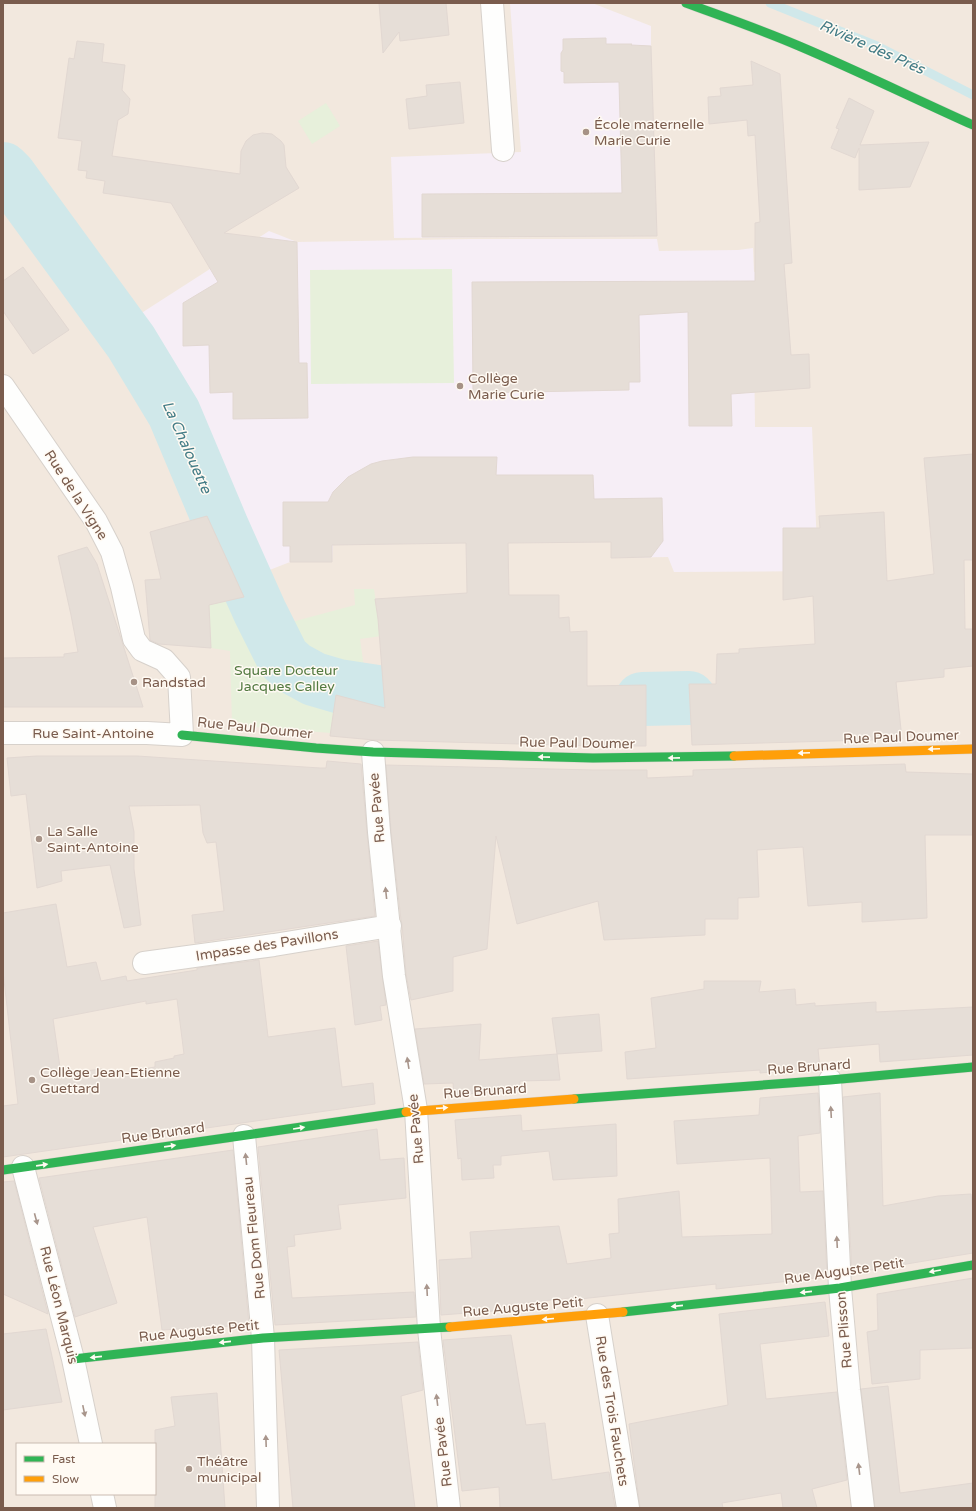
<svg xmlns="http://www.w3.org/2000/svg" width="976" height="1511" viewBox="0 0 976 1511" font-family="'Varela Round',sans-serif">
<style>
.residential{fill:#f2e8de;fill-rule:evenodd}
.education{fill:#f6eef6}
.green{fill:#e7f0db}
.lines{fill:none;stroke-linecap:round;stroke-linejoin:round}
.stream{stroke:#d0e8ea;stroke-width:9}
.river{stroke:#d0e8ea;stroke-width:54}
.building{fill:#e6ded7;stroke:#e2d8d2;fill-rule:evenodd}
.street-casing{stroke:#d7d1cb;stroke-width:24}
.fast-casing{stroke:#d9d2cb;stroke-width:10}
.slow-casing{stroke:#d9d2cb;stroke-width:10}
.street{stroke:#fefefd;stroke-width:22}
.fast{stroke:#30b455;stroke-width:9}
.slow{stroke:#ff9f0a;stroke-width:9}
.oneway{fill:#fffaf3}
.oneway2{fill:#a8958b}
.poi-dot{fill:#a69286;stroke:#fffaf3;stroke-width:1.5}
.labels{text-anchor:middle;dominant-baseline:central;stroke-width:3;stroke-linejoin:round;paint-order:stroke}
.poi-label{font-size:14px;fill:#7a5c4d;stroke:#fffaf3;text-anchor:start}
.street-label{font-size:14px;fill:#7a5c4d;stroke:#fffaf3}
.park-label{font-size:14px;fill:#537a41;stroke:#fffaf3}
.water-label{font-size:15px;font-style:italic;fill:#437c86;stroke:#fffaf3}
</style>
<rect width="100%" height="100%" fill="#f9f5f0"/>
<path class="residential" d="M 3,3 L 973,3 L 973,1508 L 3,1508 ZM 17,1444 L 155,1444 L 155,1494 L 17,1494 Z"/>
<g class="education">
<path d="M 510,3 L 592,3 L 651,26 L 651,46 L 657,236 L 394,238 L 391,157 L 521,152 Z"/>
<path d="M 269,231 L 297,242 L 472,239 L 657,239 L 659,251 L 738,250 L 753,248 L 754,272 L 763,271 L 754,345 L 755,427 L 812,427 L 818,571 L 674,572 L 668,557 L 611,558 L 611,542 L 508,543 L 508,559 L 466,560 L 466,543 L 333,545 L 332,562 L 290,562 L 267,571 L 129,321 Z"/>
</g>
<g class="green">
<path d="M 326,103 L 340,126 L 312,144 L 298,121 Z"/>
<path d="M 452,269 L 454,383 L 311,384 L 310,270 Z"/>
<path d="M 354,589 L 374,589 L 381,636 L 360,639 L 364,668 L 341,664 L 331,733 L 255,727 L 253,726 L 232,724 L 230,651 L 211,648 L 209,605 L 244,597 L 254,613 L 266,610 L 266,604 L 269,604 L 277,626 L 355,605 Z"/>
</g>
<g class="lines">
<path class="stream" d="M 770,3 L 877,46 L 973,95"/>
<g class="river">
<path d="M 3,169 L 9,175 L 131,342 L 174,413 L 222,527 L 260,612 L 283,658 L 294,668 L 314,679 L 338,686 L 377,692"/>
<path d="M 642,699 L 689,698"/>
</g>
</g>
<g class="building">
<path d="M 379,3 L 446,3 L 449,35 L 400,41 L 399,32 L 383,53 Z"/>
<path d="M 606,38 L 606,44 L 632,44 L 631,45 L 651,46 L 657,236 L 422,237 L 422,194 L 622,193 L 619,82 L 564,83 L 564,72 L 561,71 L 561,53 L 563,50 L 563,39 Z"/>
<path d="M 77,41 L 104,44 L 102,62 L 125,65 L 122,90 L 130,99 L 128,114 L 118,120 L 112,156 L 240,174 L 241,151 L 246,141 L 253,135 L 262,133 L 272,134 L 281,141 L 284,145 L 286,167 L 299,188 L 224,233 L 297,242 L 299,363 L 307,363 L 308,418 L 233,419 L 233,392 L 210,393 L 209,345 L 183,346 L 183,303 L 218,282 L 171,203 L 103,193 L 105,181 L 86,178 L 87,171 L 78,170 L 82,141 L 58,138 L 69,58 L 74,59 Z"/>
<path d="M 751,61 L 780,74 L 792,263 L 784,264 L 791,355 L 809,354 L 810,388 L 731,394 L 732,426 L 689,426 L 688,312 L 639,315 L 640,382 L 629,382 L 629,390 L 473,393 L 472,282 L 755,281 L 755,223 L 760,222 L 755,135 L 748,136 L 747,120 L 709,124 L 708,97 L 721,96 L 720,88 L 753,85 Z"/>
<path d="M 460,82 L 464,123 L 409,129 L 406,99 L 427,96 L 426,85 Z"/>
<path d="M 849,98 L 874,111 L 860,145 L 929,142 L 910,187 L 859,190 L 859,148 L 855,158 L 831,148 L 839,129 L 836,128 Z"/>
<path d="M 23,267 L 69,330 L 33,354 L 3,311 L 3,281 Z"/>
<path d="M 973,454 L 973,560 L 964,560 L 965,629 L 973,629 L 973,666 L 944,669 L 944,677 L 896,682 L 902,739 L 692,745 L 689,684 L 716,684 L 717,654 L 739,653 L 739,649 L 815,644 L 813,596 L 783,600 L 783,528 L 820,528 L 819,516 L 884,512 L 887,581 L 934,574 L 924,458 Z"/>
<path d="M 413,457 L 497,457 L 496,475 L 593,475 L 594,499 L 662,498 L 663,541 L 651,557 L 611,558 L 611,542 L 508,543 L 509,595 L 559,595 L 559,618 L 569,617 L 570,632 L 587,631 L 587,686 L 646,685 L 646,746 L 593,746 L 374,740 L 330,736 L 336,695 L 385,708 L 378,619 L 375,599 L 467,593 L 466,543 L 332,545 L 332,562 L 290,562 L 290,546 L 283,546 L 283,502 L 328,502 L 333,492 L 348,477 L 371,464 L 382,461 Z"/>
<path d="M 207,516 L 244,597 L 209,605 L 211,648 L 159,644 L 150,640 L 145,580 L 161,579 L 150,532 Z"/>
<path d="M 87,547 L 97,564 L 143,707 L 3,707 L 3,658 L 64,657 L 64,654 L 78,652 L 71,615 L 58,556 Z"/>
<path d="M 37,756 L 137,756 L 320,768 L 326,768 L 327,761 L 361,764 L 367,833 L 375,916 L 195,943 L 192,915 L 224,911 L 216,842 L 207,843 L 203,833 L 200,805 L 129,806 L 134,832 L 134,869 L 141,925 L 124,928 L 110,865 L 61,871 L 62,881 L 37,888 L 26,794 L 11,796 L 7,758 Z"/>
<path d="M 905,764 L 906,772 L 973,774 L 973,835 L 925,835 L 927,918 L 862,922 L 862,902 L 808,906 L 803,847 L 757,850 L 759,897 L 738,898 L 738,919 L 705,919 L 705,935 L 604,940 L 598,901 L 517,924 L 496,836 L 487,949 L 453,957 L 453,991 L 411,1000 L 406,974 L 402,924 L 401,920 L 391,831 L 386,765 L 593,770 L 647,770 L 647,778 L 693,776 L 693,770 Z"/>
<path d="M 56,904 L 67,967 L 96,962 L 101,981 L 126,976 L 127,981 L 197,970 L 197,968 L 259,960 L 268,1037 L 335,1028 L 342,1087 L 373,1083 L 375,1104 L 3,1157 L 3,1106 L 18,1104 L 3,971 L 3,913 ZM 177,999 L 184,1054 L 174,1056 L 174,1058 L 155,1062 L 155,1067 L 103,1076 L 102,1069 L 61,1074 L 53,1019 L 146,1001 L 146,1004 Z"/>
<path d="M 378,941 L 386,1005 L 380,1006 L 382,1020 L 355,1025 L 346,946 Z"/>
<path d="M 704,981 L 761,981 L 759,992 L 795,989 L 796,1005 L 815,1003 L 815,1006 L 876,1002 L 876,1012 L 973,1007 L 973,1055 L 880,1062 L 879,1044 L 818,1049 L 820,1068 L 760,1073 L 760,1070 L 627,1079 L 625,1052 L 656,1048 L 651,998 L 704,989 Z"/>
<path d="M 599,1014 L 602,1051 L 557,1054 L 552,1018 Z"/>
<path d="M 481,1024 L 479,1060 L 557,1054 L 560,1080 L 520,1081 L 520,1090 L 454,1095 L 453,1083 L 424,1084 L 415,1029 Z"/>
<path d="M 818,1093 L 820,1133 L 798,1136 L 800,1192 L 823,1191 L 827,1277 L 716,1289 L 716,1284 L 571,1300 L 570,1298 L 506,1305 L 507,1310 L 441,1315 L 439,1260 L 472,1258 L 470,1232 L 559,1226 L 567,1264 L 611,1258 L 609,1234 L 619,1233 L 618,1199 L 679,1191 L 682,1237 L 772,1234 L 770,1158 L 677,1164 L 674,1121 L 759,1115 L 760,1098 Z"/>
<path d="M 880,1093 L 883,1206 L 938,1196 L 971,1194 L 973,1211 L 973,1253 L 852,1273 L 843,1097 Z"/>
<path d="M 521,1115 L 522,1131 L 616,1124 L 617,1176 L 553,1180 L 549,1151 L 501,1156 L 501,1165 L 493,1165 L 494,1178 L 462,1180 L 461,1158 L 458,1159 L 455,1120 Z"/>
<path d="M 377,1129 L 380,1160 L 404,1158 L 406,1198 L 338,1205 L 341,1229 L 294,1235 L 295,1246 L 287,1247 L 292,1298 L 414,1292 L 416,1317 L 275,1325 L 258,1147 Z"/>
<path d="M 233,1150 L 249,1325 L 162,1330 L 147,1217 L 93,1227 L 117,1303 L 75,1317 L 39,1178 Z"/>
<path d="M 14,1181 L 48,1314 L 3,1294 L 3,1182 Z"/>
<path d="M 973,1278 L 973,1348 L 920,1350 L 920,1379 L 872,1384 L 867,1332 L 878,1330 L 877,1294 Z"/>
<path d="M 825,1302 L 829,1336 L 760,1344 L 766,1399 L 837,1392 L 847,1480 L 812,1489 L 817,1508 L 783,1508 L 781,1493 L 722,1503 L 723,1508 L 640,1508 L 629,1424 L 728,1405 L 719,1314 Z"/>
<path d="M 46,1329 L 62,1402 L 3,1410 L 3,1334 Z"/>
<path d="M 511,1335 L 526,1425 L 545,1423 L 552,1480 L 609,1472 L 615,1508 L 500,1508 L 499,1487 L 462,1491 L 443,1340 Z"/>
<path d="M 418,1342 L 423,1390 L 401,1396 L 415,1508 L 293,1508 L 279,1350 Z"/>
<path d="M 888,1386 L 900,1493 L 973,1483 L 973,1508 L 875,1508 L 861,1389 Z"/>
<path d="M 217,1393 L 225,1508 L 155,1508 L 155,1430 L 175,1426 L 171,1397 Z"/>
</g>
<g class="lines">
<defs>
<g id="street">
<path d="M 492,3 L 503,150"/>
<path d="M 3,386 L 96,521 L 112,552 L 122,587 L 134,639 L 142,650 L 164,660 L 179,677 L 182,735 L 147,733 L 3,733"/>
<path d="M 373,752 L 379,832 L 394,976 L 416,1110 L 429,1329 L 449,1508"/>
<path d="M 144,963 L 274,945 L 390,926"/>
<path d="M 830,1080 L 840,1288 L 849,1390 L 863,1508"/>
<path d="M 244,1136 L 263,1338 L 268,1508"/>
<path d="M 23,1167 L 73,1359 L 91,1444"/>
<path d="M 597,1315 L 628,1508"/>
<path d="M 102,1494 L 105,1508"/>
</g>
<g id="fast">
<path d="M 686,3 C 724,17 762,30 799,46 C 858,71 915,99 973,125"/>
<path d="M 182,735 L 316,748 L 373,752 L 593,758 L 734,756"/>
<path d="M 574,1099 L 830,1080 L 973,1067"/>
<path d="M 3,1170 L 406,1112"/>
<path d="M 623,1312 L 840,1288 L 973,1265"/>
<path d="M 73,1359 L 263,1338 L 450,1327"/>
</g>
<g id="slow">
<path d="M 734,756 L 973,749"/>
<path d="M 406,1112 L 574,1099"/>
<path d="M 450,1327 L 623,1312"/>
</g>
</defs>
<use href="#street" class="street-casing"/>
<use href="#fast" class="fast-casing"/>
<use href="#slow" class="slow-casing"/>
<use href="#street" class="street"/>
<use href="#fast" class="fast"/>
<use href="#slow" class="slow"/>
</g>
<defs><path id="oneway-solid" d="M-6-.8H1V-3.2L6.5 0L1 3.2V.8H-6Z"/></defs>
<g class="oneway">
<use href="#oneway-solid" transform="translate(934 749) rotate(178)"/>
<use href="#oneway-solid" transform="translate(804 753) rotate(178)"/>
<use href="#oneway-solid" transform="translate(544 757) rotate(-179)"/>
<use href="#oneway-solid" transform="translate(674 758) rotate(179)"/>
<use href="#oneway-solid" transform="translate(442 1108) rotate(-4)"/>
<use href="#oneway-solid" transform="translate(299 1128) rotate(-9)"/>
<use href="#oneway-solid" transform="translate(170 1146) rotate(-8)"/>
<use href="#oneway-solid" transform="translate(42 1165) rotate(-8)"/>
<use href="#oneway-solid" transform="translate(935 1271) rotate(170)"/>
<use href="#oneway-solid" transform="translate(806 1292) rotate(174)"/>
<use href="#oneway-solid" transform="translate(677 1306) rotate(174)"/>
<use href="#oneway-solid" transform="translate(548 1319) rotate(175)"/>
<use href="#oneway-solid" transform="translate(225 1342) rotate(174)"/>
<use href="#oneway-solid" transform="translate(96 1357) rotate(174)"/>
</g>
<g class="oneway2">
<use href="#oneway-solid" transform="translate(386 893) rotate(-96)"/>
<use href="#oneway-solid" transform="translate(408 1063) rotate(-99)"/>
<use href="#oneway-solid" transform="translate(831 1112) rotate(-93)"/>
<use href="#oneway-solid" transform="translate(246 1159) rotate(-96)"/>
<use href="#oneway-solid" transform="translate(36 1219) rotate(75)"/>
<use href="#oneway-solid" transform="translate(837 1242) rotate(-93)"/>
<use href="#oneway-solid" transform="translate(427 1290) rotate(-93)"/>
<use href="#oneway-solid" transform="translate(437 1400) rotate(-97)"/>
<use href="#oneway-solid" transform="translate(84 1411) rotate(78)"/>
<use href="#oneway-solid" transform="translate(266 1441) rotate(-92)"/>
<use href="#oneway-solid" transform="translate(859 1469) rotate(-97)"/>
</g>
<g class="poi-dot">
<circle cx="586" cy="132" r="4"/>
<circle cx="460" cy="386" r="4"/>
<circle cx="134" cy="682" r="4"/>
<circle cx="39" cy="839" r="4"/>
<circle cx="32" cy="1080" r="4"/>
<circle cx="189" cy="1469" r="4"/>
</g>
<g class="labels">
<g class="poi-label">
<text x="594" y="124">École maternelle<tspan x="594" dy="16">Marie Curie</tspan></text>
<text x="468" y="378">Collège<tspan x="468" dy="16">Marie Curie</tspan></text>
<text x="142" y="682">Randstad</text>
<text x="47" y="831">La Salle<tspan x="47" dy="16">Saint-Antoine</tspan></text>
<text x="40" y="1072">Collège Jean-Etienne<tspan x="40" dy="16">Guettard</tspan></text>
<text x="197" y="1461">Théâtre<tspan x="197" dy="16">municipal</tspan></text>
</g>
<g class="street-label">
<text transform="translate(76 495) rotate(57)">Rue de la Vigne</text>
<text transform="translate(255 728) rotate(6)">Rue Paul Doumer</text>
<text x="93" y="733">Rue Saint-Antoine</text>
<text transform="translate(901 737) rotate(-2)">Rue Paul Doumer</text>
<text transform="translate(577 743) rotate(1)">Rue Paul Doumer</text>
<text transform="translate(377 808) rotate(-95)">Rue Pavée</text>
<text transform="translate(267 945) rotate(-9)">Impasse des Pavillons</text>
<text transform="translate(809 1067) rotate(-4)">Rue Brunard</text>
<text transform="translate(485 1091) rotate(-4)">Rue Brunard</text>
<text transform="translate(416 1129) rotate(-95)">Rue Pavée</text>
<text transform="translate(163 1133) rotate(-8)">Rue Brunard</text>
<text transform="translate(254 1238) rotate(-96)">Rue Dom Fleureau</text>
<text transform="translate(844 1271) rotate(-8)">Rue Auguste Petit</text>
<text transform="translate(59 1305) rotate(76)">Rue Léon Marquis</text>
<text transform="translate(523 1307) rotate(-5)">Rue Auguste Petit</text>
<text transform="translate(844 1330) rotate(-95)">Rue Plisson</text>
<text transform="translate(199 1331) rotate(-6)">Rue Auguste Petit</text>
<text transform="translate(612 1411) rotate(81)">Rue des Trois Fauchets</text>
<text transform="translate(443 1452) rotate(-97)">Rue Pavée</text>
</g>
<g class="park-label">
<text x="286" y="670">Square Docteur<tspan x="286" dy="16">Jacques Calley</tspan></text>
</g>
<g class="water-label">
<text transform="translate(872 47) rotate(24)">Rivière des Prés</text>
<text transform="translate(187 447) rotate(66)">La Chalouette</text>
</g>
</g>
<rect width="976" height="1511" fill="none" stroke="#7a5c4d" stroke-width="8"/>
<rect x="16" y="1443" width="140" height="52" fill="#fffaf3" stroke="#cabbb1"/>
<rect x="24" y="1456" width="20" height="6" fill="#30b455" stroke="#cabbb1"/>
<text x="52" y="1463" font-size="12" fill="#7a5c4d">Fast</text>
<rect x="24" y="1476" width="20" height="6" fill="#ff9f0a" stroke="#cabbb1"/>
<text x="52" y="1483" font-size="12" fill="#7a5c4d">Slow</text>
</svg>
